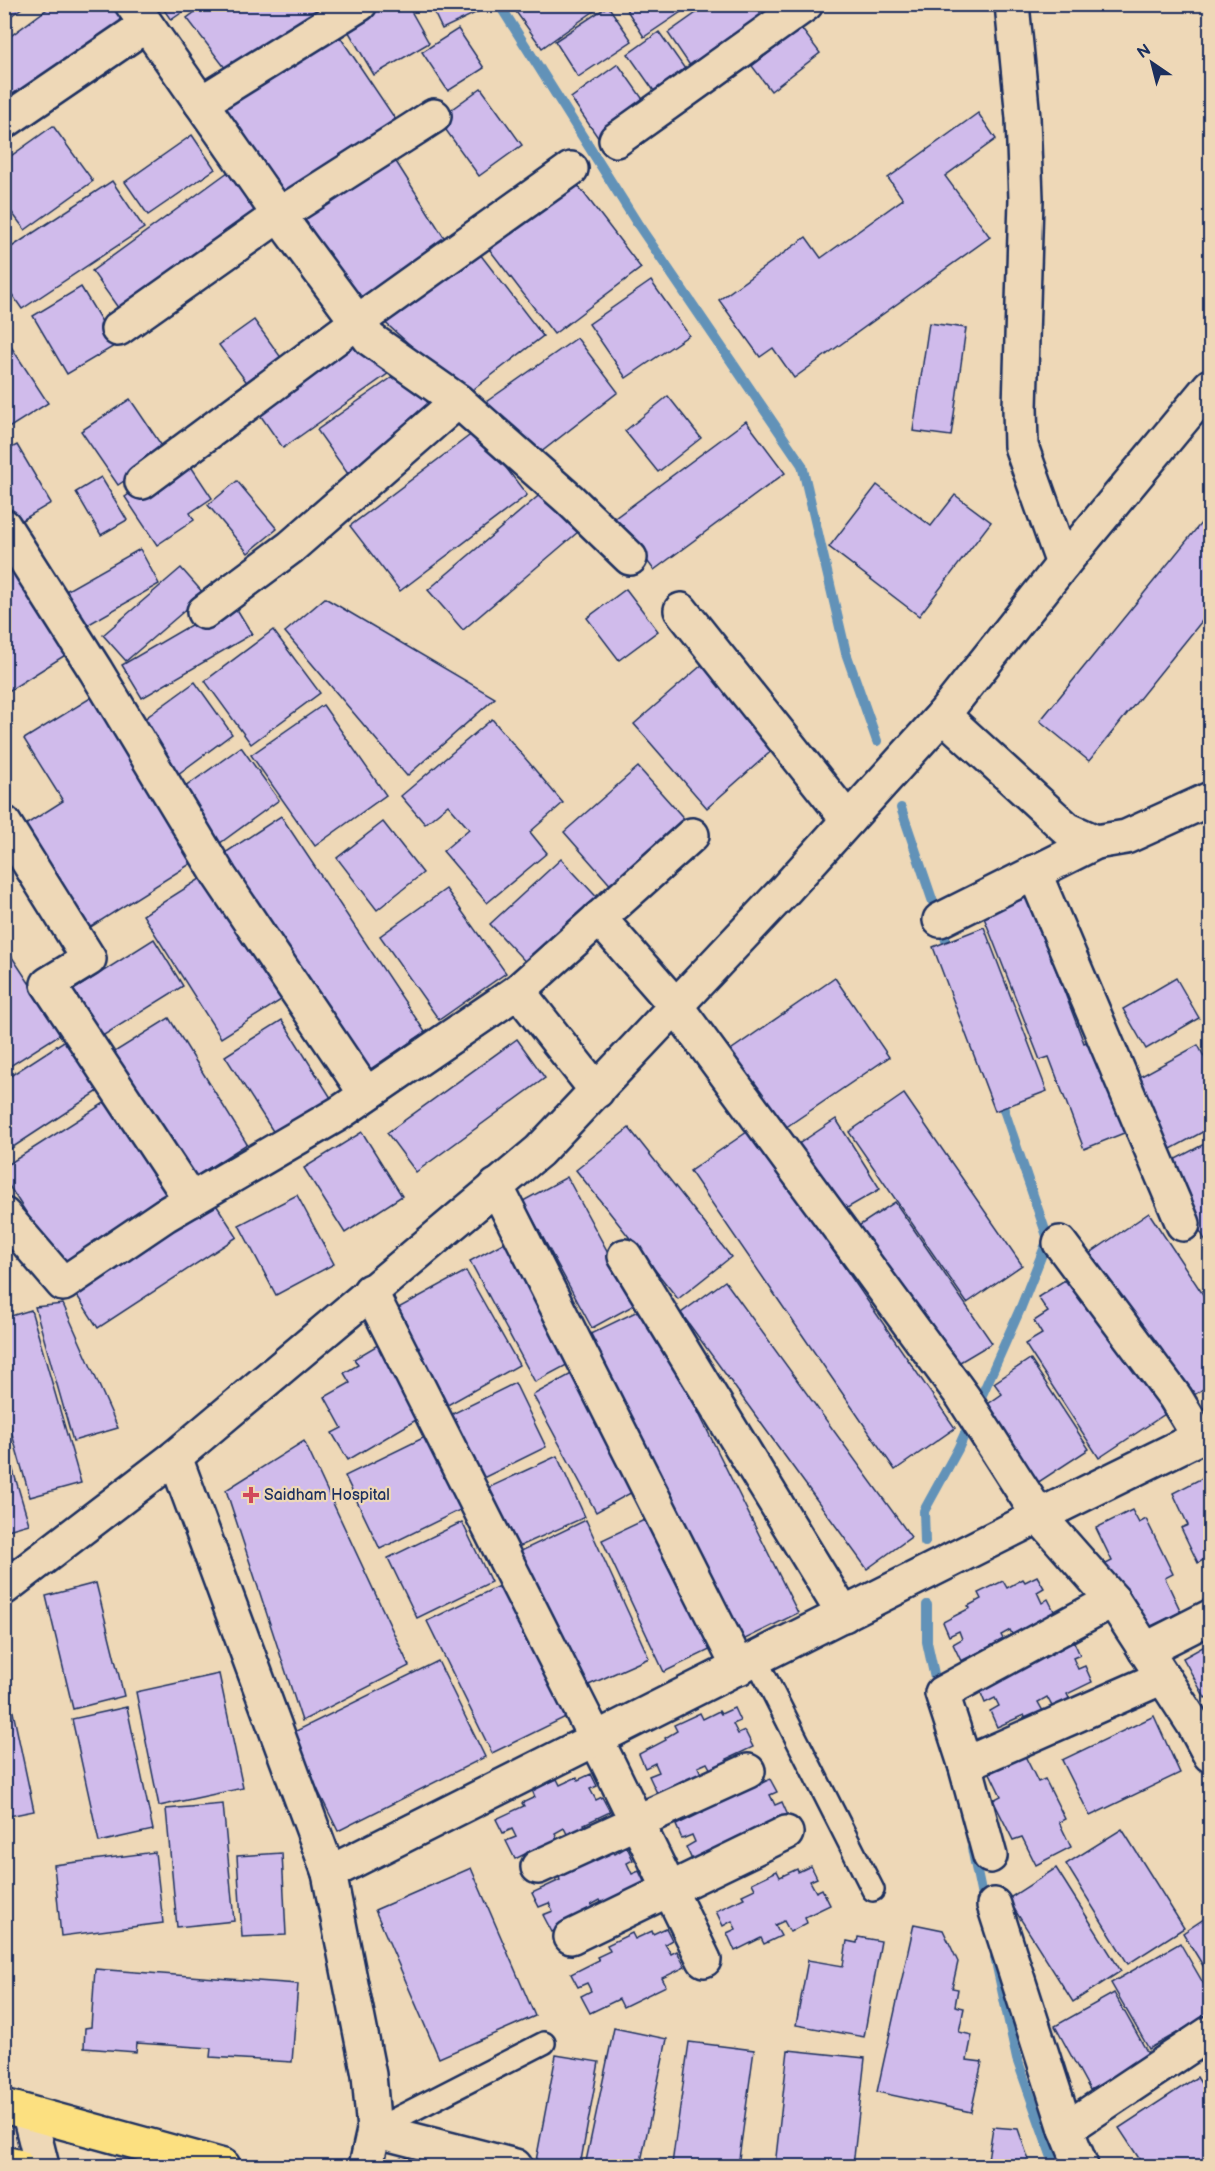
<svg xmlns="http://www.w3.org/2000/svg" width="1215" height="2171" viewBox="0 0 1215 2171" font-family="'Balsamiq Sans',sans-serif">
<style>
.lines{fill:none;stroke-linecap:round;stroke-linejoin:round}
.stream{stroke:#6292b8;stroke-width:10}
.building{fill:#d0bbeb;stroke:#1b2f5e;stroke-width:1.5}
.service-casing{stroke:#1b2f5e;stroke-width:26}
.minor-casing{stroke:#1b2f5e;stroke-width:38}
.tertiary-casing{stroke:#1b2f5e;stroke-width:38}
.primary-casing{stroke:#1b2f5e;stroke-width:38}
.service{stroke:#eed8b7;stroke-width:21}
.minor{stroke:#eed8b7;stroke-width:33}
.tertiary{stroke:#eed8b7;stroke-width:33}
.primary{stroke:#fce080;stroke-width:33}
.poi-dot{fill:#d1495b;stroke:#eed8b7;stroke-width:2}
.labels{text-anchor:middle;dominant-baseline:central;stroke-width:4.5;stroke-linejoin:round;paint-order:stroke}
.poi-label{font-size:16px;fill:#1b2f5e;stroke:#eed8b7;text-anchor:start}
</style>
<rect width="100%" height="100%" fill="#eed8b7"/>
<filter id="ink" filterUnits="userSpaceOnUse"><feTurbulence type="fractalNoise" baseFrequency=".0167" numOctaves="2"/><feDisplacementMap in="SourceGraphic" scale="12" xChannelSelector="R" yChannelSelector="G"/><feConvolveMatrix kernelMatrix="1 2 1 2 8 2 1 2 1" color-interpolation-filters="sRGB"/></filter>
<g filter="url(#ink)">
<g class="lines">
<g class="stream">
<path d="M 499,4 L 637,223 L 802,465 L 846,653 L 877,741"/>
<path d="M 901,808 L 951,955"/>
<path d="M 925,1542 L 924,1511 L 958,1449 L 1021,1307 L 1048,1239 L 999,1095"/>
<path d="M 927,1605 L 927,1642 L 938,1692"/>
<path d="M 972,1848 L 984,1906"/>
<path d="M 995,1957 L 1017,2059 L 1055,2166"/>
</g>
</g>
<g class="building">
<path d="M 4,4 L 27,4 L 4,21 Z"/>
<path d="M 54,4 L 117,4 L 127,18 L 4,107 L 4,41 Z"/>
<path d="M 160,4 L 194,4 L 171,20 Z"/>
<path d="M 206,4 L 320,4 L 323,8 L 232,77 L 187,18 Z"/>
<path d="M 374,4 L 407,4 L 429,43 L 374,75 L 343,22 Z"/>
<path d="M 430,4 L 482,4 L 484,9 L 442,29 Z"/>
<path d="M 521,4 L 604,4 L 542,48 L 514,9 Z"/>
<path d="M 623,4 L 693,4 L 644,37 Z"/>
<path d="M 709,4 L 793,4 L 697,76 L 668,33 Z"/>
<path d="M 608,6 L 632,41 L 578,77 L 555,41 Z"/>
<path d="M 801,28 L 820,53 L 771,91 L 752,66 Z"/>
<path d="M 458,29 L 484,68 L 448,91 L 422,52 Z"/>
<path d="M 336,31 L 398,123 L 286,196 L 225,107 Z"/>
<path d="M 659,32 L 690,76 L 659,98 L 628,54 Z"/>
<path d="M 618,64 L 649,108 L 601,142 L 571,98 Z"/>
<path d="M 481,88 L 522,145 L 479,176 L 438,119 Z"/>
<path d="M 978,113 L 996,139 L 945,176 L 990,237 L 794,378 L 773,348 L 760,357 L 719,300 L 806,237 L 821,258 L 903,199 L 888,178 Z"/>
<path d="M 53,126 L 93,181 L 25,230 L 4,202 L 4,161 Z"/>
<path d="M 192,135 L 215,169 L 148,215 L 125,182 Z"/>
<path d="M 388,149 L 452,250 L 362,308 L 297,207 Z"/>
<path d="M 228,172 L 262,220 L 126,319 L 92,271 Z"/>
<path d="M 570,175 L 641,268 L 554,334 L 483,241 Z"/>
<path d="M 112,181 L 144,228 L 22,309 L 4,283 L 4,252 Z"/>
<path d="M 473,245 L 543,336 L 466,395 L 380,318 Z"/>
<path d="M 651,281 L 689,335 L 626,378 L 589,324 Z"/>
<path d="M 81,287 L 116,345 L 67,374 L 33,316 Z"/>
<path d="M 254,320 L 285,363 L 251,388 L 219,345 Z"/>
<path d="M 929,323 L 966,328 L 951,436 L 913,431 Z"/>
<path d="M 4,336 L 48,403 L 4,431 Z"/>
<path d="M 364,338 L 389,373 L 283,448 L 258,412 Z"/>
<path d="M 577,338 L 618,392 L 536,456 L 483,404 Z"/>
<path d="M 404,369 L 435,413 L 348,474 L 317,430 Z"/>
<path d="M 668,396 L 701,438 L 658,472 L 625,431 Z"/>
<path d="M 130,399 L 166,452 L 118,485 L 81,431 Z"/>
<path d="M 746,421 L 785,473 L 654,570 L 615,518 Z"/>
<path d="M 477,430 L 527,495 L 400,591 L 350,526 Z"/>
<path d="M 17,445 L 51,503 L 14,525 L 4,510 L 4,452 Z"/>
<path d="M 184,456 L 212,498 L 190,513 L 194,520 L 157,545 L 125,497 Z"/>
<path d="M 101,477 L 127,520 L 101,535 L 76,492 Z"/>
<path d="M 237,481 L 277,529 L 248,553 L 208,505 Z"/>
<path d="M 877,485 L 931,526 L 955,495 L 991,522 L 919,616 L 829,547 Z"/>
<path d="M 543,492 L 578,532 L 463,630 L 428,590 Z"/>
<path d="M 1210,512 L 1210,611 L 1089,761 L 1040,721 Z"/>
<path d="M 140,549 L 159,584 L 84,627 L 64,592 Z"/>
<path d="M 4,557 L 78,647 L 7,692 L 4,688 Z"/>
<path d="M 181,568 L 204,594 L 126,661 L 103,635 Z"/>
<path d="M 626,589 L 658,631 L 619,660 L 587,618 Z"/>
<path d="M 325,598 L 495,698 L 407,776 L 285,632 Z"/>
<path d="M 232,601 L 252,634 L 142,698 L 122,665 Z"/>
<path d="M 273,630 L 320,693 L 251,744 L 205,681 Z"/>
<path d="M 703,664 L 776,747 L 707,808 L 634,724 Z"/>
<path d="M 195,682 L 232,734 L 170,780 L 132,728 Z"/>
<path d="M 92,697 L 195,861 L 86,930 L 22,827 L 63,801 L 24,739 Z"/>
<path d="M 323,705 L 386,795 L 315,846 L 251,755 Z"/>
<path d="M 4,716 L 12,728 L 4,732 Z"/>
<path d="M 492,719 L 563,803 L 530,832 L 547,853 L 487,903 L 443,851 L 469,829 L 448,805 L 425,824 L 401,796 Z"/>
<path d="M 241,747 L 279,800 L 212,849 L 174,795 Z"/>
<path d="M 638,767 L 696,832 L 621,897 L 564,832 Z"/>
<path d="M 281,816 L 425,1032 L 360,1076 L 216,859 Z"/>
<path d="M 383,822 L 423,873 L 377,910 L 337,858 Z"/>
<path d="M 561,859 L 605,906 L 534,971 L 490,924 Z"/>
<path d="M 214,870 L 292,993 L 221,1038 L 143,915 Z"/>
<path d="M 446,889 L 506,973 L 439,1020 L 380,936 Z"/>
<path d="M 1028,897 L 1084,1043 L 1098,1038 L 1134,1129 L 1084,1149 L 1049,1057 L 1040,1060 L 983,915 Z"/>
<path d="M 984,927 L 1047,1091 L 995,1111 L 933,947 Z"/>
<path d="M 154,939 L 183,986 L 96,1040 L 67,994 Z"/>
<path d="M 4,945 L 62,1033 L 4,1070 Z"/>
<path d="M 835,978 L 889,1057 L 776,1134 L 722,1056 Z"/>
<path d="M 1176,978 L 1199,1018 L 1146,1049 L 1123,1009 Z"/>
<path d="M 169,1018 L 247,1144 L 187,1182 L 108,1056 Z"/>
<path d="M 282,1020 L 333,1101 L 276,1136 L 225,1056 Z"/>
<path d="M 67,1039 L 100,1090 L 4,1153 L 4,1080 Z"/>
<path d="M 517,1039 L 545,1078 L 416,1172 L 387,1133 Z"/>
<path d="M 1198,1045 L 1210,1068 L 1210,1128 L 1171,1149 L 1134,1080 Z"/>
<path d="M 904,1094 L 1022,1265 L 967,1303 L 849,1132 Z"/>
<path d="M 112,1098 L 176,1197 L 63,1270 L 4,1178 L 4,1167 Z"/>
<path d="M 836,1119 L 880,1189 L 842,1211 L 797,1145 Z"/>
<path d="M 629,1128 L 731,1257 L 678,1299 L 576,1170 Z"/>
<path d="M 750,1130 L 955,1428 L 895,1470 L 690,1171 Z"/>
<path d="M 362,1132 L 402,1196 L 345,1233 L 304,1168 Z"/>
<path d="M 1210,1141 L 1210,1250 L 1166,1164 Z"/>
<path d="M 567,1177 L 636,1304 L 592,1328 L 523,1201 Z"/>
<path d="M 297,1195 L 334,1264 L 276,1295 L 239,1225 Z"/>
<path d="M 895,1202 L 992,1343 L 955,1365 L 854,1229 Z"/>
<path d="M 215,1203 L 237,1237 L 98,1328 L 76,1294 Z"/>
<path d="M 1149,1213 L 1210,1305 L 1210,1384 L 1187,1400 L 1089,1254 Z"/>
<path d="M 514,1237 L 578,1359 L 535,1382 L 470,1261 Z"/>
<path d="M 466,1271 L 519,1365 L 444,1407 L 391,1312 Z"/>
<path d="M 1076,1273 L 1168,1412 L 1099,1458 L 1025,1344 L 1042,1334 L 1034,1321 L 1048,1312 L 1038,1297 Z"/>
<path d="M 725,1281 L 911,1537 L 867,1569 L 681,1313 Z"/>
<path d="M 63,1304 L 118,1428 L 73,1441 L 35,1307 Z"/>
<path d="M 646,1307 L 798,1613 L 735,1644 L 584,1337 Z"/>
<path d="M 31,1310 L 81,1483 L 30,1497 L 4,1406 L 4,1318 Z"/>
<path d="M 381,1343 L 423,1416 L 348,1460 L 332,1433 L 342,1428 L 325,1397 L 350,1383 L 344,1373 L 358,1365 L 354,1359 Z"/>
<path d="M 1030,1359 L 1089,1449 L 1028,1489 L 983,1421 L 988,1404 L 1002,1394 L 994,1383 Z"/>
<path d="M 575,1372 L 638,1489 L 596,1512 L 533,1395 Z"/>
<path d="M 515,1383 L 546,1447 L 477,1481 L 446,1417 Z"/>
<path d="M 427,1436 L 462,1509 L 380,1549 L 345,1476 Z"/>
<path d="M 4,1440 L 29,1524 L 4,1531 Z"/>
<path d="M 304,1441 L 409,1666 L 302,1721 L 226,1490 Z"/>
<path d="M 557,1456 L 585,1517 L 507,1552 L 479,1492 Z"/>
<path d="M 1210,1474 L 1210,1571 L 1205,1559 L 1198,1563 L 1181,1528 L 1188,1525 L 1173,1493 Z"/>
<path d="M 1132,1510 L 1139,1523 L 1146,1519 L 1173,1574 L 1165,1578 L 1181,1612 L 1145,1629 L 1102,1566 L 1112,1561 L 1096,1528 Z"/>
<path d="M 657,1514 L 718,1646 L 664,1672 L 602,1540 Z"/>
<path d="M 586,1520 L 649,1658 L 582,1688 L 521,1551 Z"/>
<path d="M 462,1522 L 491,1582 L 417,1618 L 388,1558 Z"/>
<path d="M 1037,1576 L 1044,1588 L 1037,1592 L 1042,1603 L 1048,1599 L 1056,1615 L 1016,1642 L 1010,1630 L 1001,1635 L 1007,1646 L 990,1655 L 987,1648 L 961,1661 L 953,1644 L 962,1639 L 959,1631 L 949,1636 L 943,1622 L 970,1608 L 968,1606 L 981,1599 L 978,1593 L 1003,1581 L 1007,1588 L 1023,1579 L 1025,1582 Z"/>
<path d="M 509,1581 L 574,1713 L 492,1753 L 427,1621 Z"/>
<path d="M 96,1583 L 124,1696 L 73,1709 L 46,1596 Z"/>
<path d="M 1074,1642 L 1080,1655 L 1073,1658 L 1078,1669 L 1085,1666 L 1092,1682 L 1067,1694 L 1070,1700 L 1053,1708 L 1047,1697 L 1038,1702 L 1044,1713 L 1027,1721 L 1024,1715 L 997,1727 L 990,1711 L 999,1706 L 995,1698 L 985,1703 L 979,1688 L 1060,1646 L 1061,1648 Z"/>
<path d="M 1210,1643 L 1210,1695 L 1205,1698 L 1183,1658 Z"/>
<path d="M 438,1661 L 485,1757 L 338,1831 L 290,1734 Z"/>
<path d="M 5,1674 L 34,1811 L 4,1817 L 4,1674 Z"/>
<path d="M 219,1674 L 243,1788 L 159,1806 L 136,1692 Z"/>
<path d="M 127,1707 L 153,1830 L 99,1842 L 72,1719 Z"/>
<path d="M 734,1708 L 740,1721 L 733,1724 L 738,1734 L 745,1731 L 753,1747 L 727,1759 L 731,1765 L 713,1774 L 707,1763 L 698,1767 L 703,1778 L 686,1787 L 683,1780 L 657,1793 L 649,1776 L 659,1772 L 655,1763 L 645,1768 L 639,1754 L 666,1740 L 665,1738 L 677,1731 L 674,1725 L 700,1713 L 703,1719 L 719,1711 L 721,1714 Z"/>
<path d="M 1154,1716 L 1180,1773 L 1090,1816 L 1062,1760 Z"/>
<path d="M 1023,1752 L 1038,1782 L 1045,1779 L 1065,1819 L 1059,1822 L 1071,1847 L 1036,1865 L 1022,1837 L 1013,1840 L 993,1800 L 1001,1796 L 988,1769 Z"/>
<path d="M 591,1774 L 597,1786 L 590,1789 L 596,1800 L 602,1797 L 610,1812 L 584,1824 L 588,1831 L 570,1840 L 564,1828 L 555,1833 L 560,1844 L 544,1852 L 541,1846 L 515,1859 L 506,1841 L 516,1837 L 512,1829 L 503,1833 L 496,1819 L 524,1806 L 522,1803 L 535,1797 L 532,1790 L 557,1779 L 560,1785 L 577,1777 L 578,1780 Z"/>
<path d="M 770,1779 L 777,1792 L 770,1795 L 775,1805 L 782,1802 L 789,1818 L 749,1845 L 744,1834 L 735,1838 L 740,1849 L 694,1864 L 686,1847 L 695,1842 L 692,1835 L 682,1839 L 676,1825 L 703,1812 L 702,1808 L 756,1782 L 758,1785 Z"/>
<path d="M 223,1804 L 234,1921 L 177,1927 L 166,1809 Z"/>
<path d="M 1122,1829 L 1184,1928 L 1128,1964 L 1066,1864 Z"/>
<path d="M 627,1847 L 633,1860 L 627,1863 L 632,1874 L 639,1871 L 646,1886 L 607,1914 L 600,1900 L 591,1905 L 598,1919 L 580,1918 L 552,1932 L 543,1915 L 553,1911 L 549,1903 L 539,1907 L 532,1893 L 560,1880 L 559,1877 L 572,1871 L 568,1864 L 594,1852 L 597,1859 L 613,1851 L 615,1854 Z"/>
<path d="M 155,1852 L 163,1923 L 61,1936 L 54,1865 Z"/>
<path d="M 282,1853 L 286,1935 L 242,1937 L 237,1856 Z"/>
<path d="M 811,1866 L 817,1878 L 810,1881 L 816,1892 L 822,1889 L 830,1905 L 805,1917 L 807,1923 L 790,1932 L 784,1921 L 775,1925 L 781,1936 L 764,1944 L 761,1938 L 735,1951 L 727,1933 L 736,1929 L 732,1921 L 723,1926 L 716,1911 L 744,1898 L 742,1895 L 755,1889 L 752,1883 L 777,1871 L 780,1877 L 797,1869 L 798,1872 Z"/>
<path d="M 471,1868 L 535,2016 L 439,2058 L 375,1910 Z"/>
<path d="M 1056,1868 L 1121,1971 L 1073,2002 L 1008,1899 Z"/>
<path d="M 1210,1915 L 1210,1977 L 1183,1933 Z"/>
<path d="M 914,1924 L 943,1930 L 958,1962 L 952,1988 L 958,1989 L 955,2006 L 964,2008 L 959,2032 L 972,2035 L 967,2060 L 982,2062 L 971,2112 L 877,2092 Z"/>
<path d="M 666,1928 L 672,1940 L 665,1944 L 671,1954 L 677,1951 L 685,1967 L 662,1978 L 666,1986 L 623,2007 L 619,1999 L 590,2013 L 581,1996 L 591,1991 L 587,1983 L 578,1987 L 571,1974 L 599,1960 L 597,1957 L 610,1951 L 607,1945 L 632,1933 L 635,1939 L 652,1931 L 653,1934 Z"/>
<path d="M 858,1937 L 881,1941 L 864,2037 L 796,2025 L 808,1960 L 843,1966 L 847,1941 L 857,1943 Z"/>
<path d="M 1180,1943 L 1210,1995 L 1210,2014 L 1149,2049 L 1111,1983 Z"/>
<path d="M 95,1969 L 298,1984 L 292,2062 L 210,2057 L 211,2048 L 137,2043 L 136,2052 L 84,2048 L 85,2028 L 91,2027 Z"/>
<path d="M 1114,1993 L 1150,2057 L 1090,2090 L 1055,2026 Z"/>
<path d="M 614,2028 L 667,2039 L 640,2166 L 585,2166 Z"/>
<path d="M 689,2042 L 754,2050 L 738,2166 L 693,2166 L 672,2164 Z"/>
<path d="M 788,2050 L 865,2058 L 853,2166 L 775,2166 Z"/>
<path d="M 556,2055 L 599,2062 L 580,2166 L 535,2166 Z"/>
<path d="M 1197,2077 L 1210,2098 L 1210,2166 L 1144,2166 L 1119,2128 Z"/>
<path d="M 993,2127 L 1018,2129 L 1031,2166 L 987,2166 Z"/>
</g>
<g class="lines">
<defs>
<g id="service">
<path d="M 756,1659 L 873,1890"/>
<path d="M 374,2130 L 544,2043"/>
</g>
<g id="minor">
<path d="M 132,4 L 291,232 L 370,339 L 458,401 L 569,499 L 630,558"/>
<path d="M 1012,4 L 1023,118 L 1026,199 L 1020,408 L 1021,446 L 1063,564"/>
<path d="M 201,103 L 360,4"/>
<path d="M 4,122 L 146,25"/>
<path d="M 616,140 L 806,4"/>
<path d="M 118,329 L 279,215 L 434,116"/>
<path d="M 142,482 L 357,322 L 571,169"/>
<path d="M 4,526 L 96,671 L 220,877 L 366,1094"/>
<path d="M 681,610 L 848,820"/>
<path d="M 204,612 L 291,547 L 458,401"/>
<path d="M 943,715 L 1067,829 L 1096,842 L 1126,837 L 1210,799"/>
<path d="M 4,823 L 89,959 L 48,984 L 191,1200"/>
<path d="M 1034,872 L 1183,1224"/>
<path d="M 599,918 L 676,1006 L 963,1397 L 1039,1516 L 1113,1600 L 1194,1725 L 1210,1755"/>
<path d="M 940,920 L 1096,842"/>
<path d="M 518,991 L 692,835"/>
<path d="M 496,1186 L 739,1668"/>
<path d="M 4,1215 L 63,1284 L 165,1215 L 338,1114 L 518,991 L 597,1091"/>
<path d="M 1060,1243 L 1175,1397 L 1200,1438"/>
<path d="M 625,1256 L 844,1615"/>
<path d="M 370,1291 L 608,1763 L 704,1960"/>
<path d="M 175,1457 L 329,1873 L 369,2075 L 374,2130 L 366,2166"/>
<path d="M 1145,1650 L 1210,1617"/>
<path d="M 965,1764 L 1163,1677"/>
<path d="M 990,1856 L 965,1764 L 942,1693 L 1113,1600"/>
<path d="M 538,1867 L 748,1771"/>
<path d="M 329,1873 L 1039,1516 L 1210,1432"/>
<path d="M 994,1905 L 1066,2129 L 1081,2166"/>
<path d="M 571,1937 L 786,1833"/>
<path d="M 29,2114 L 42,2166"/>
<path d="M 1066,2129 L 1210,2033"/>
<path d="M 374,2130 L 515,2166"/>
</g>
<path id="tertiary" d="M 4,1588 L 175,1457 L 539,1151 L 785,890 L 943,715 L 1063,564 L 1210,386"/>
<g id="primary">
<path d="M 4,2106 L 223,2166"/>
<path d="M 4,2163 L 17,2166"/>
</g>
</defs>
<use href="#service" class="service-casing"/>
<use href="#minor" class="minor-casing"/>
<use href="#tertiary" class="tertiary-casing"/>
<use href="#primary" class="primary-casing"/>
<use href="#service" class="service"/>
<use href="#minor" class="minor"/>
<use href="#tertiary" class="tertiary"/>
<use href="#primary" class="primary"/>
</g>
</g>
<path class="poi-dot" d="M248 1486h6v6h6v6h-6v6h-6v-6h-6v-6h6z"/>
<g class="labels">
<g class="poi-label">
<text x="264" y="1495">Saidham Hospital</text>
</g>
</g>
<rect width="1215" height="2171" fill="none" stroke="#eed8b7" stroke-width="24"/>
<rect x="12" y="12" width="1191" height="2147" fill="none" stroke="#1b2f5e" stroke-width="2" filter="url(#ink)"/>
<g transform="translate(1152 63) rotate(325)" stroke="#eed8b7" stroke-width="4.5" paint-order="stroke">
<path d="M0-4.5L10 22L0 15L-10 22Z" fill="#1b2f5e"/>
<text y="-9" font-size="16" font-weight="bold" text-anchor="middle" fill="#1b2f5e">N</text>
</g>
</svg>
